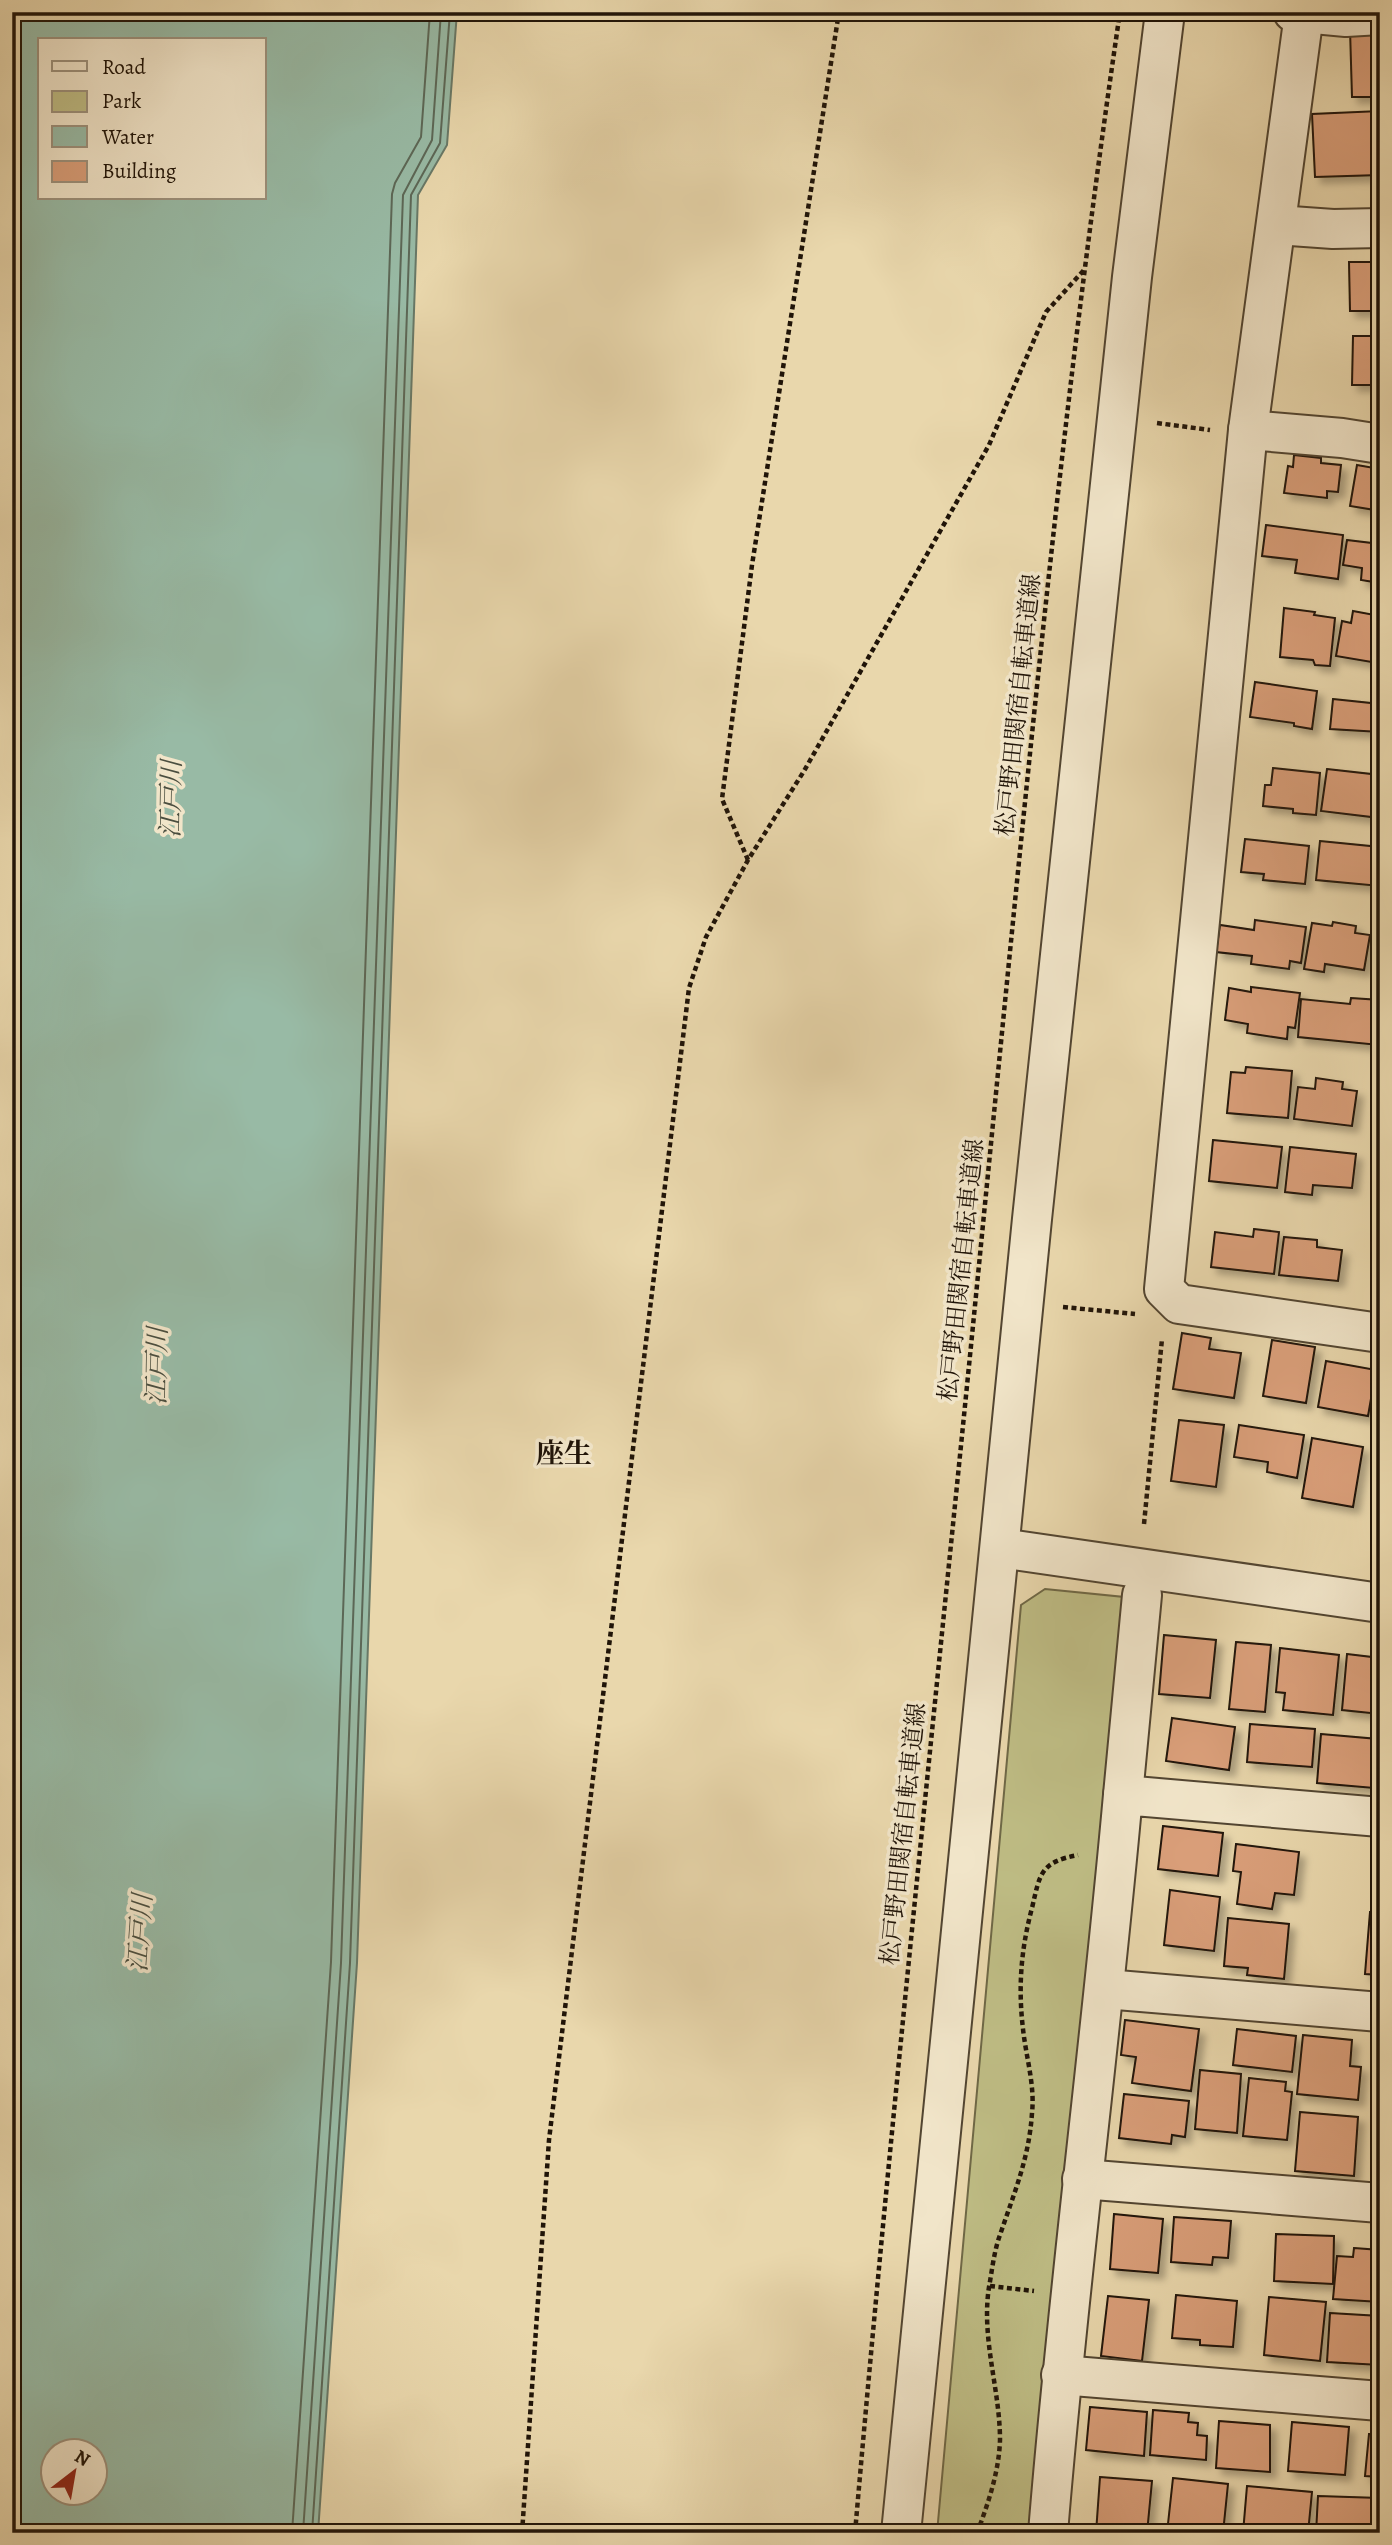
<svg xmlns="http://www.w3.org/2000/svg" width="1392" height="2545" viewBox="0 0 1392 2545" font-family="Alegreya,'Noto Serif JP',serif">
<style>
.green{fill:#bebc84;stroke:#6f6846;stroke-width:2}
.water{fill:#98baa5;stroke:#687866;stroke-width:2;fill-rule:evenodd}
.lines{fill:none;stroke-linecap:round;stroke-linejoin:round}
.shore{stroke:#5c6756;stroke-width:2}
.building{fill:#d99e79;stroke:#201408;stroke-width:2;filter:url(#shadow)}
.minor-casing{stroke:#524531;stroke-width:42}
.path{stroke:#201408;stroke-width:4.5;stroke-dasharray:5 3.5;stroke-linecap:butt}
.minor{stroke:#f1e5c9;stroke-width:38}
.labels{text-anchor:middle;dominant-baseline:central;stroke-width:7;stroke-linejoin:round;paint-order:stroke}
.street-label{font-size:24px;fill:#201408;stroke:#f1e5c9}
.water-label{font-size:26px;font-style:italic;fill:#4a4e3f;stroke:#f1e5c9}
.quarter-label{font-size:28px;font-weight:bold;fill:#201408;stroke:#f1e5c9}
</style>
<defs>
<filter id="shadow"><feDropShadow dx="6" dy="6" stdDeviation="3.5" flood-color="#0004"/></filter>
</defs>
<rect width="100%" height="100%" fill="#e9d7ac"/>
<filter id="stains"><feTurbulence type="fractalNoise" baseFrequency=".00286" numOctaves="4"/><feColorMatrix values="0 0 0 0 .2 0 0 0 0 .09 0 0 0 0 .02 0 0 0 .5 -.17"/></filter>
<radialGradient id="worn" r=".72"><stop offset=".6" stop-color="#630" stop-opacity="0"/><stop offset="1" stop-color="#630" stop-opacity=".3"/></radialGradient>
<path class="green" d="M 1045,1589 L 1124,1597 L 1038,2533 L 937,2533 L 1021,1605 Z"/>
<path class="water" d="M 12,12 L 457,12 L 447,145 L 418,195 L 357,1963 L 318,2533 L 12,2533 ZM 40,40 L 264,40 L 264,198 L 40,198 ZM 52,2450 L 94,2450 L 94,2492 L 52,2492 Z"/>
<g class="lines">
<g class="shore">
<path d="M 292,2533 L 331,1962 L 392,194 L 395,183 L 421,137 L 430,12"/>
<path d="M 303,2533 L 341,1963 L 403,195 L 432,140 L 441,12"/>
<path d="M 312,2533 L 350,1963 L 411,195 L 440,143 L 450,12"/>
</g>
</g>
<g class="building">
<path d="M 1380,28 L 1380,97 L 1352,97 L 1350,29 Z"/>
<path d="M 1380,111 L 1380,175 L 1315,177 L 1312,114 Z"/>
<path d="M 1349,262 L 1380,262 L 1380,311 L 1350,311 Z"/>
<path d="M 1353,336 L 1380,336 L 1380,385 L 1352,385 Z"/>
<path d="M 1294,455 L 1321,458 L 1321,463 L 1341,465 L 1338,492 L 1327,491 L 1327,498 L 1284,493 L 1288,466 L 1293,467 Z"/>
<path d="M 1357,465 L 1380,469 L 1380,502 L 1376,501 L 1375,510 L 1350,506 Z"/>
<path d="M 1266,525 L 1343,535 L 1338,579 L 1295,573 L 1297,560 L 1262,556 Z"/>
<path d="M 1347,540 L 1380,544 L 1380,583 L 1361,580 L 1362,568 L 1343,565 Z"/>
<path d="M 1284,608 L 1315,612 L 1314,615 L 1335,618 L 1330,666 L 1315,665 L 1313,660 L 1280,657 Z"/>
<path d="M 1353,611 L 1380,616 L 1380,672 L 1377,672 L 1378,663 L 1336,656 L 1342,621 L 1351,623 Z"/>
<path d="M 1255,682 L 1317,691 L 1312,729 L 1294,726 L 1294,723 L 1250,717 Z"/>
<path d="M 1333,699 L 1380,704 L 1380,732 L 1330,729 Z"/>
<path d="M 1273,768 L 1320,773 L 1316,815 L 1293,813 L 1293,809 L 1263,806 L 1265,785 L 1271,785 Z"/>
<path d="M 1327,769 L 1380,775 L 1380,818 L 1321,811 Z"/>
<path d="M 1245,839 L 1309,846 L 1305,884 L 1263,880 L 1264,874 L 1241,872 Z"/>
<path d="M 1320,841 L 1380,847 L 1380,886 L 1316,880 Z"/>
<path d="M 1255,920 L 1306,927 L 1301,963 L 1290,961 L 1289,969 L 1251,964 L 1252,956 L 1216,952 L 1220,925 L 1254,930 Z"/>
<path d="M 1333,922 L 1356,926 L 1355,933 L 1370,935 L 1364,970 L 1325,964 L 1324,972 L 1304,969 L 1312,923 L 1332,926 Z"/>
<path d="M 1251,987 L 1300,993 L 1295,1028 L 1288,1027 L 1287,1039 L 1247,1033 L 1248,1024 L 1225,1020 L 1229,988 L 1251,992 Z"/>
<path d="M 1351,998 L 1380,1000 L 1379,1045 L 1298,1037 L 1301,999 L 1350,1004 Z"/>
<path d="M 1246,1067 L 1292,1071 L 1288,1118 L 1227,1113 L 1231,1072 L 1245,1073 Z"/>
<path d="M 1316,1078 L 1343,1082 L 1342,1089 L 1357,1091 L 1352,1126 L 1294,1119 L 1298,1087 L 1315,1089 Z"/>
<path d="M 1213,1140 L 1282,1147 L 1277,1188 L 1209,1181 Z"/>
<path d="M 1290,1147 L 1356,1154 L 1352,1188 L 1313,1185 L 1312,1195 L 1285,1192 Z"/>
<path d="M 1254,1229 L 1279,1232 L 1274,1274 L 1211,1267 L 1215,1232 L 1253,1237 Z"/>
<path d="M 1284,1237 L 1317,1240 L 1317,1247 L 1342,1250 L 1338,1281 L 1279,1275 Z"/>
<path d="M 1182,1333 L 1211,1338 L 1209,1349 L 1241,1353 L 1234,1398 L 1173,1389 Z"/>
<path d="M 1272,1340 L 1315,1347 L 1306,1403 L 1263,1396 Z"/>
<path d="M 1326,1361 L 1376,1370 L 1368,1416 L 1318,1407 Z"/>
<path d="M 1179,1420 L 1224,1425 L 1216,1487 L 1171,1481 Z"/>
<path d="M 1239,1425 L 1304,1435 L 1297,1478 L 1267,1472 L 1268,1462 L 1234,1457 Z"/>
<path d="M 1312,1438 L 1363,1447 L 1353,1507 L 1302,1498 Z"/>
<path d="M 1164,1635 L 1216,1640 L 1210,1698 L 1159,1694 Z"/>
<path d="M 1236,1642 L 1271,1645 L 1265,1712 L 1229,1709 Z"/>
<path d="M 1280,1648 L 1339,1655 L 1333,1715 L 1283,1710 L 1285,1693 L 1276,1692 Z"/>
<path d="M 1347,1654 L 1380,1658 L 1380,1714 L 1342,1710 Z"/>
<path d="M 1172,1718 L 1235,1727 L 1229,1770 L 1166,1761 Z"/>
<path d="M 1250,1724 L 1315,1729 L 1312,1767 L 1247,1762 Z"/>
<path d="M 1321,1734 L 1378,1739 L 1374,1788 L 1317,1783 Z"/>
<path d="M 1163,1826 L 1223,1833 L 1218,1876 L 1158,1869 Z"/>
<path d="M 1236,1844 L 1299,1852 L 1294,1895 L 1275,1893 L 1272,1909 L 1237,1904 L 1241,1872 L 1233,1871 Z"/>
<path d="M 1170,1890 L 1220,1897 L 1214,1951 L 1164,1945 Z"/>
<path d="M 1370,1912 L 1380,1913 L 1380,1975 L 1365,1974 Z"/>
<path d="M 1228,1918 L 1289,1924 L 1284,1979 L 1247,1975 L 1248,1968 L 1224,1966 Z"/>
<path d="M 1125,2020 L 1199,2029 L 1191,2091 L 1132,2083 L 1136,2057 L 1121,2055 Z"/>
<path d="M 1237,2029 L 1296,2036 L 1292,2072 L 1233,2065 Z"/>
<path d="M 1303,2035 L 1352,2040 L 1350,2066 L 1361,2067 L 1358,2100 L 1297,2094 Z"/>
<path d="M 1200,2070 L 1241,2074 L 1237,2133 L 1195,2129 Z"/>
<path d="M 1249,2078 L 1286,2082 L 1285,2091 L 1292,2092 L 1287,2140 L 1243,2136 Z"/>
<path d="M 1124,2094 L 1189,2101 L 1185,2137 L 1172,2135 L 1171,2144 L 1119,2138 Z"/>
<path d="M 1300,2112 L 1358,2117 L 1354,2176 L 1295,2171 Z"/>
<path d="M 1114,2214 L 1163,2219 L 1158,2273 L 1110,2269 Z"/>
<path d="M 1174,2217 L 1231,2221 L 1228,2258 L 1213,2257 L 1212,2265 L 1171,2262 Z"/>
<path d="M 1276,2234 L 1334,2236 L 1333,2284 L 1274,2281 Z"/>
<path d="M 1354,2248 L 1380,2250 L 1380,2302 L 1333,2299 L 1337,2256 L 1353,2257 Z"/>
<path d="M 1176,2295 L 1237,2301 L 1233,2347 L 1200,2345 L 1200,2340 L 1172,2338 Z"/>
<path d="M 1108,2296 L 1149,2300 L 1142,2361 L 1101,2356 Z"/>
<path d="M 1269,2297 L 1326,2302 L 1320,2361 L 1264,2355 Z"/>
<path d="M 1330,2313 L 1380,2316 L 1380,2365 L 1327,2362 Z"/>
<path d="M 1090,2407 L 1147,2412 L 1144,2456 L 1086,2450 Z"/>
<path d="M 1153,2410 L 1189,2413 L 1188,2422 L 1198,2423 L 1197,2435 L 1207,2436 L 1206,2460 L 1150,2455 Z"/>
<path d="M 1219,2421 L 1270,2425 L 1270,2472 L 1216,2468 Z"/>
<path d="M 1292,2422 L 1349,2427 L 1345,2475 L 1288,2471 Z"/>
<path d="M 1369,2434 L 1380,2434 L 1380,2477 L 1365,2476 Z"/>
<path d="M 1100,2477 L 1152,2481 L 1147,2533 L 1096,2533 Z"/>
<path d="M 1173,2478 L 1228,2484 L 1223,2533 L 1167,2533 Z"/>
<path d="M 1247,2486 L 1312,2492 L 1308,2533 L 1243,2533 Z"/>
<path d="M 1318,2496 L 1380,2498 L 1380,2533 L 1316,2533 Z"/>
</g>
<g class="lines">
<defs>
<g id="minor">
<path d="M 1293,12 L 1346,17 L 1380,15"/>
<path d="M 1304,14 L 1248,430 L 1164,1289 L 1179,1304 L 1380,1333"/>
<path d="M 1277,225 L 1333,229 L 1380,228"/>
<path d="M 1248,430 L 1342,438 L 1380,444"/>
<path d="M 1001,1548 L 1380,1603"/>
<path d="M 1123,1795 L 1142,1595"/>
<path d="M 1105,1989 L 1380,2012"/>
<path d="M 1082,2179 L 1380,2203"/>
<path d="M 1061,2375 L 1380,2401"/>
<path d="M 901,2533 L 1032,1219 L 1132,277 L 1165,12"/>
<path d="M 1048,2533 C 1068,2286 1101,2041 1123,1795 L 1380,1817"/>
</g>
</defs>
<use href="#minor" class="minor-casing"/>
<g class="path">
<path d="M 1157,423 L 1210,430"/>
<path d="M 748,860 L 722,799 L 752,565 L 839,12"/>
<path d="M 1063,1307 L 1135,1314"/>
<path d="M 1144,1524 L 1162,1339"/>
<path d="M 990,2286 L 1034,2291"/>
<path d="M 522,2533 L 549,2140 L 689,988 L 706,937 L 748,860 L 804,771 L 989,445 L 1046,312 L 1084,270"/>
<path d="M 855,2533 C 893,2093 941,1654 984,1214 C 1024,813 1061,411 1120,12"/>
<path d="M 977,2533 C 988,2504 999,2472 1000,2440 C 1000,2389 981,2339 989,2287 C 992,2271 994,2251 1000,2235 C 1014,2193 1029,2159 1032,2113 C 1035,2085 1026,2057 1023,2029 C 1018,1987 1021,1949 1032,1908 C 1040,1874 1040,1862 1078,1855"/>
</g>
<use href="#minor" class="minor"/>
</g>
<g class="labels">
<g class="street-label">
<text transform="translate(1018 705) rotate(-84)">松戸野田関宿自転車道線</text>
<text transform="translate(961 1270) rotate(-84)">松戸野田関宿自転車道線</text>
<text transform="translate(903 1834) rotate(-84)">松戸野田関宿自転車道線</text>
</g>
<g class="water-label">
<text transform="translate(171 799) rotate(-89)">江戸川</text>
<text transform="translate(157 1366) rotate(-89)">江戸川</text>
<text transform="translate(140 1933) rotate(-86)">江戸川</text>
</g>
<g class="quarter-label">
<text x="564" y="1454">座生</text>
</g>
</g>
<rect width="1392" height="2545" fill="none" stroke="#e9d7ac" stroke-width="42"/>
<rect x="14" y="14" width="1364" height="2517" fill="none" stroke="#201408" stroke-width="3.5"/>
<rect x="21" y="21" width="1350" height="2503" fill="none" stroke="#201408" stroke-width="2"/>
<rect x="38" y="38" width="228" height="161" fill="#f1e5c9" stroke="#9d917c" stroke-width="2"/>
<rect x="52" y="61" width="35" height="10" fill="#f1e5c9" stroke="#9d917c" stroke-width="2"/>
<text x="102" y="74" font-size="21" fill="#201408">Road</text>
<rect x="52" y="91" width="35" height="21" fill="#bebc84" stroke="#9d917c" stroke-width="2"/>
<text x="102" y="108" font-size="21" fill="#201408">Park</text>
<rect x="52" y="126" width="35" height="21" fill="#98baa5" stroke="#9d917c" stroke-width="2"/>
<text x="102" y="144" font-size="21" fill="#201408">Water</text>
<rect x="52" y="161" width="35" height="21" fill="#d99e79" stroke="#9d917c" stroke-width="2"/>
<text x="102" y="178" font-size="21" fill="#201408">Building</text>
<g transform="translate(74 2472) rotate(31)"><circle r="33" fill="#f1e5c9" stroke="#9d917c" stroke-width="2"/>
<path d="M0-5L12 26L0 18L-12 26Z" fill="#8f2418"/>
<text y="-10" font-size="19" font-weight="bold" text-anchor="middle" fill="#201408">N</text>
</g>
<rect width="100%" height="100%" filter="url(#stains)"/>
<rect width="100%" height="100%" fill="url(#worn)"/>
</svg>
